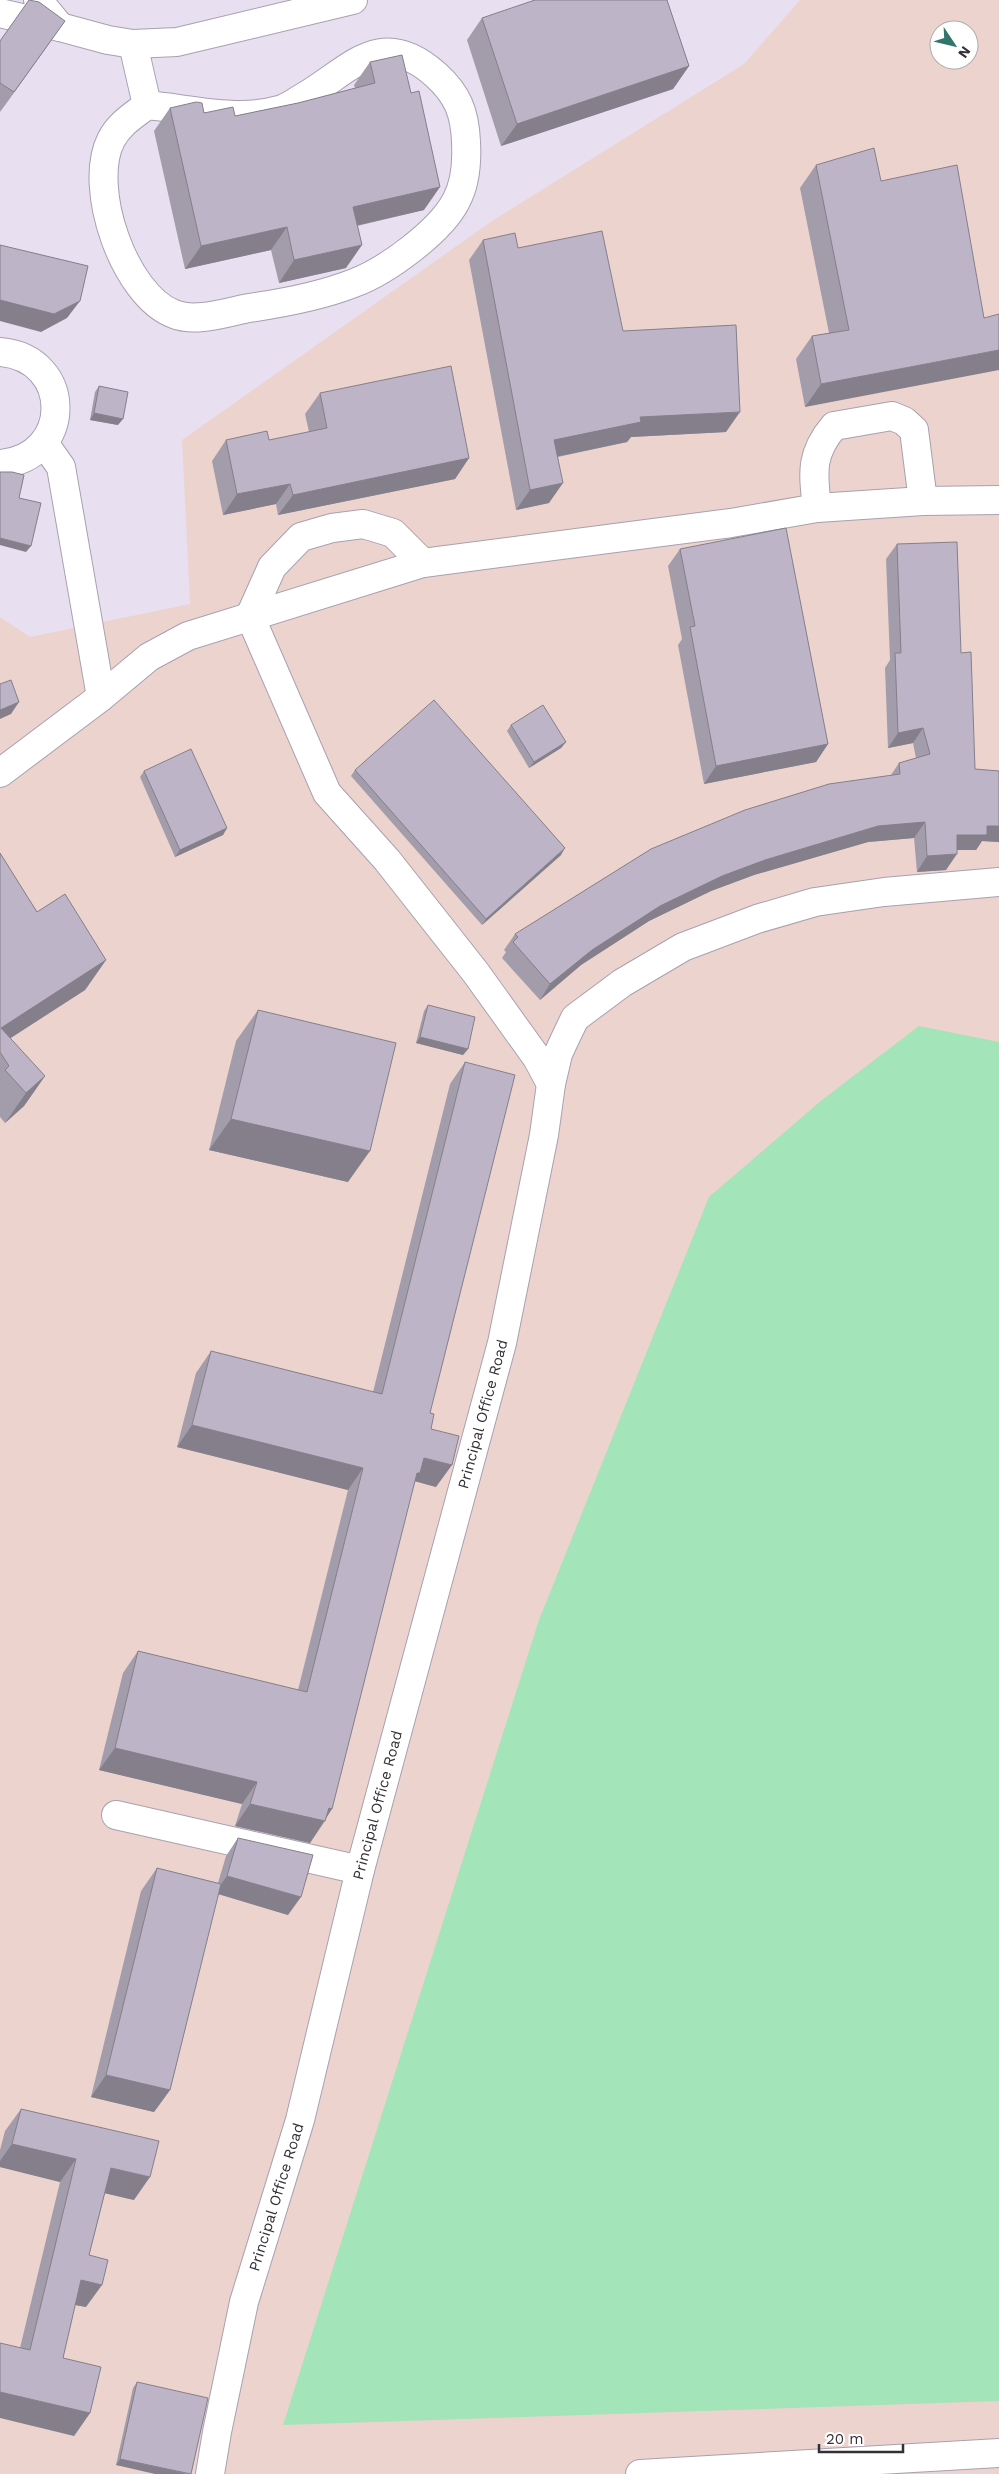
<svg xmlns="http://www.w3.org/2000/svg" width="999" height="2474" viewBox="0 0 999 2474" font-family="'Work Sans',sans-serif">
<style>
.education{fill:#edd3ce;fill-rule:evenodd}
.green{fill:#a3e4b8}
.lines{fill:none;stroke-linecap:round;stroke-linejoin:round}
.minor-casing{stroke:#a8a0b1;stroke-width:30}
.minor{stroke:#fff;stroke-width:28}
.wall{fill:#a39cab}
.shaded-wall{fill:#847f8b}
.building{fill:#bdb5c7;stroke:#847f8b}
.labels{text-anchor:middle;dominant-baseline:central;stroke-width:4;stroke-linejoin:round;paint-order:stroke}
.street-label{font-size:15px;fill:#343037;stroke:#fff}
</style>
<rect width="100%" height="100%" fill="#e8dff1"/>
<path class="education" d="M 800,0 L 999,0 L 999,2474 L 0,2474 L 0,617 L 30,637 L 190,604 L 182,440 L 492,221 L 744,64 ZM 939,30 L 969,30 L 969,60 L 939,60 Z"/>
<path class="green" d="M 919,1026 L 999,1042 L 999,2401 L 283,2425 L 539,1620 L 709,1197 L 822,1100 Z"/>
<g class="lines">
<defs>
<g id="minor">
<path d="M 0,13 L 60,27 L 38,0"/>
<path d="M 60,27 L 108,40 L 133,44 L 177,42 L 353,0"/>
<path d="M 133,44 L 147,105 C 190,109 237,122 279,110 C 287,108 295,102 302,98 C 351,70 380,25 436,75 C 457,94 465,112 466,142 C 467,161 466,183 456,201 C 440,232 386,271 354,283 C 321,296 284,303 249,308 C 227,312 196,323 174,314 C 124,295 87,187 111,140 C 119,124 133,116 147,105"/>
<path d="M 0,352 C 74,358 74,458 0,464"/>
<path d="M 44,443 L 61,467 L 101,697"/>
<path d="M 817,508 C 813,473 810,454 834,426 L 892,416 L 904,421 L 914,430 L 923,501"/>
<path d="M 423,563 L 393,533 L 363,524 L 332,528 L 301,537 L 272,567 L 250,616 L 327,793 L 387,860 L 476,973 L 537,1058 L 551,1084"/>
<path d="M 0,773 L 101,697 L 149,657 L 188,636 L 423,563 L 731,523 L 817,508 L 923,501 L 999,500"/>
<path d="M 116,1815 L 360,1870"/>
<path id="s1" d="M 210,2474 L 217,2432 L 244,2302 L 300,2120 L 360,1870 L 502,1343 L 544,1135 L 551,1084 L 558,1054 L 564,1041 L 575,1018 L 622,983 L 683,947 L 757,919 L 815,902 L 884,892 L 999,882"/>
<path d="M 640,2474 L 999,2453"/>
</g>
</defs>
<use href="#minor" class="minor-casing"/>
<use href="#minor" class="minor"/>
</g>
<g class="wall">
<path d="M 482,18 L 689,66 L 673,89 L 501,146 L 467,40 Z"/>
<path d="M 65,21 L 43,52 L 0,112 L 0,41 Z"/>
<path d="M 370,62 L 424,210 L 357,226 L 346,268 L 279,283 L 271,250 L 185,269 L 154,131 L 170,108 L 235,116 L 298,103 L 355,88 L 354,85 Z"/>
<path d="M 816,165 L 881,181 L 984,318 L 805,407 L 796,359 L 812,336 L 829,333 L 800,188 Z"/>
<path d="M 483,240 L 518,248 L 623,331 L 726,432 L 631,437 L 627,442 L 558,457 L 549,503 L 516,510 L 469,260 Z"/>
<path d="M 99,386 L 118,425 L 90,420 L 95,392 Z"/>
<path d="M 320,393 L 469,458 L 455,479 L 278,515 L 276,504 L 223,515 L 212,461 L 226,440 L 269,440 L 309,432 L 305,414 Z"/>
<path d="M 897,544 L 961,653 L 975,769 L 999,771 L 999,842 L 982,841 L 976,850 L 957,850 L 946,870 L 917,872 L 914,838 L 868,842 L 754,875 L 711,891 L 649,921 L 581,965 L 540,1000 L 502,958 L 506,952 L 504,950 L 515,934 L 891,775 L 899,763 L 916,758 L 913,743 L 888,748 L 885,668 L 890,660 L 886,559 Z"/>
<path d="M 680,549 L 828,744 L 816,762 L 704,784 L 678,645 L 682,639 L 668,566 Z"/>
<path d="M 511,725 L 566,742 L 561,748 L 529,768 L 507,731 Z"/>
<path d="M 355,770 L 561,855 L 482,925 L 351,776 Z"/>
<path d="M 144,771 L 227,828 L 223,835 L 175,857 L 140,777 Z"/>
<path d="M 0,853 L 37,912 L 106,960 L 85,990 L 10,1038 L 45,1076 L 24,1106 L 5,1123 L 0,1117 Z"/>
<path d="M 428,1005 L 468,1049 L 463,1055 L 416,1043 L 424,1011 Z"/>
<path d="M 258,1010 L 348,1182 L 209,1150 L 236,1041 Z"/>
<path d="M 465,1062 L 430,1413 L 431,1429 L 436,1487 L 415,1481 L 325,1821 L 310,1843 L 235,1826 L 242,1804 L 99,1770 L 123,1673 L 138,1651 L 298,1690 L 348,1490 L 177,1447 L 196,1373 L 211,1351 L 373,1392 L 450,1084 Z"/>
<path d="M 238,1838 L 288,1915 L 218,1894 L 170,2090 L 154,2112 L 91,2097 L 141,1891 L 157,1868 L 218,1883 L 226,1856 Z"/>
<path d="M 21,2109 L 134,2200 L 105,2193 L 89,2255 L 86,2307 L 75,2305 L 63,2358 L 90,2413 L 74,2436 L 20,2348 L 60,2182 L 0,2167 L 0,2150 L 5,2131 Z"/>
<path d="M 137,2382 L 191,2474 L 116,2465 L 133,2388 Z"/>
</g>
<g class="shaded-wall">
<path d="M 65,21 L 43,52 L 0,112 L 14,92 Z"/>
<path d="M 689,66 L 673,89 L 501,146 L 517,124 Z"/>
<path d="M 440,187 L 424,210 L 337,230 L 353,207 Z"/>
<path d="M 287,227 L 271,250 L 185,269 L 201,246 Z"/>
<path d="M 362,245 L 346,268 L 279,283 L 294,260 Z"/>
<path d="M 0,300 L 80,301 L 67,318 L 41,332 L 0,321 Z"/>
<path d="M 999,350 L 999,370 L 805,407 L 821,384 Z"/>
<path d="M 740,412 L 726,432 L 631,437 L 627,442 L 540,460 L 554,440 L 640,417 Z"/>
<path d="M 94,413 L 123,419 L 118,425 L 90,420 Z"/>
<path d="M 469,458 L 455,479 L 278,515 L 293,495 Z"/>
<path d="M 563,483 L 549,503 L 516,510 L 530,490 Z"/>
<path d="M 290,484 L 276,504 L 223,515 L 237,494 Z"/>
<path d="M 0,538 L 31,546 L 26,552 L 0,545 Z"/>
<path d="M 19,702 L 11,714 L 0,719 L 0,710 Z"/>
<path d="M 923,728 L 913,743 L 888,748 L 898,733 Z"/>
<path d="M 566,742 L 561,748 L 529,768 L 534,762 Z"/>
<path d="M 828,744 L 816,762 L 704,784 L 716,766 Z"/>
<path d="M 925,822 L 914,838 L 868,842 L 754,875 L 711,891 L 649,921 L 581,965 L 540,1000 L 550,984 L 592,950 L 660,906 L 722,876 L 765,860 L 878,826 Z"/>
<path d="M 987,826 L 999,826 L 999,842 L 982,841 L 976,850 L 946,850 L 957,835 Z"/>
<path d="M 227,828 L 223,835 L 175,857 L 180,850 Z"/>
<path d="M 565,848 L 561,855 L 482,925 L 486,919 Z"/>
<path d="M 957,854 L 946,870 L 917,872 L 927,856 Z"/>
<path d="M 106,960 L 85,990 L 0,1045 L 1,1028 Z"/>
<path d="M 420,1037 L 468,1049 L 463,1055 L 416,1043 Z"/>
<path d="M 45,1076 L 24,1106 L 5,1123 L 26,1093 Z"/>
<path d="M 231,1119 L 370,1151 L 348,1182 L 209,1150 Z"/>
<path d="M 192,1425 L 363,1468 L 348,1490 L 177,1447 Z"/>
<path d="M 424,1458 L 452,1465 L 436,1487 L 414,1481 L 404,1495 Z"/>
<path d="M 115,1748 L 257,1782 L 242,1804 L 99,1770 Z"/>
<path d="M 250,1804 L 329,1808 L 332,1809 L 310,1843 L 235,1826 Z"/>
<path d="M 227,1876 L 301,1897 L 288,1915 L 215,1893 Z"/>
<path d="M 106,2075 L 170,2090 L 154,2112 L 91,2097 Z"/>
<path d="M 12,2144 L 76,2159 L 60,2182 L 0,2167 L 0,2161 Z"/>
<path d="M 111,2168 L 150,2177 L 134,2200 L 95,2191 Z"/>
<path d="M 81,2280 L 102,2285 L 86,2307 L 65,2303 Z"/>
<path d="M 0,2392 L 90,2413 L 74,2436 L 0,2418 Z"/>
<path d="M 120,2459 L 188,2474 L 155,2474 L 116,2465 Z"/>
</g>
<g class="building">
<path d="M 29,0 L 39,2 L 65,21 L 14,92 L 0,83 L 0,41 Z"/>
<path d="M 535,0 L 667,0 L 689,66 L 517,124 L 482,18 Z"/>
<path d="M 402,55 L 411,93 L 419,91 L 440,187 L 353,207 L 362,245 L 294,260 L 287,227 L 201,246 L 170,108 L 196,102 L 202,103 L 204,113 L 233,107 L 235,116 L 298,103 L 375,83 L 370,62 Z"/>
<path d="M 874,148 L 881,181 L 957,165 L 984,318 L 999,314 L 999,350 L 821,384 L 812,336 L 849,330 L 816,165 Z"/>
<path d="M 602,231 L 623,331 L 736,325 L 740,412 L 640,417 L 641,422 L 554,440 L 563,483 L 530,490 L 483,240 L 515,233 L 518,248 Z"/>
<path d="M 0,245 L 88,266 L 80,301 L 54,314 L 0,300 Z"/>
<path d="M 451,366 L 469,458 L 293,495 L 290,484 L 237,494 L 226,440 L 267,431 L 269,440 L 327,428 L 320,393 Z"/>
<path d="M 99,386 L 128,392 L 123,419 L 94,413 Z"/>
<path d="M 0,472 L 12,472 L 24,475 L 19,498 L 41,503 L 31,546 L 0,538 Z"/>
<path d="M 786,528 L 828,744 L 716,766 L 690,627 L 695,626 L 680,549 Z"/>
<path d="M 957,542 L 961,653 L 971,652 L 975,769 L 999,771 L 999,826 L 987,826 L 987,835 L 957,835 L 957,854 L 927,856 L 925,822 L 878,826 L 765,860 L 722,876 L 660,906 L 592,950 L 550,984 L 513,942 L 518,937 L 515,934 L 651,849 L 745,810 L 829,784 L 900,774 L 899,763 L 930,754 L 923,728 L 898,733 L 895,653 L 901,653 L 897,544 Z"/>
<path d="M 11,680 L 19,702 L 0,710 L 0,684 Z"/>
<path d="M 434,700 L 565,848 L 486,919 L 355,770 Z"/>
<path d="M 543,705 L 566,742 L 534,762 L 511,725 Z"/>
<path d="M 191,749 L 227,828 L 180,850 L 144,771 Z"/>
<path d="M 0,853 L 37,912 L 65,894 L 106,960 L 1,1028 L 45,1076 L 26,1093 L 5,1070 L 9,1066 L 0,1052 Z"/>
<path d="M 428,1005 L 475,1017 L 468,1049 L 420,1037 Z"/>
<path d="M 258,1010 L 396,1043 L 370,1151 L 231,1119 Z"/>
<path d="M 465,1062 L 515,1075 L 430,1413 L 434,1414 L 431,1429 L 459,1436 L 452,1465 L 424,1458 L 420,1473 L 417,1473 L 332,1809 L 329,1808 L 325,1821 L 250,1804 L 257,1782 L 115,1748 L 138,1651 L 307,1692 L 363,1468 L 192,1425 L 211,1351 L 382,1394 Z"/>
<path d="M 238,1838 L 313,1855 L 301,1897 L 227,1876 Z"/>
<path d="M 157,1868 L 221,1884 L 170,2090 L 106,2075 Z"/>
<path d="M 21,2109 L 159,2141 L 150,2177 L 111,2168 L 89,2255 L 108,2260 L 102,2285 L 81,2280 L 63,2358 L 101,2367 L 90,2413 L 0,2392 L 0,2343 L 30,2350 L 76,2159 L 12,2144 Z"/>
<path d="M 137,2382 L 208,2398 L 191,2474 L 120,2459 Z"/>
</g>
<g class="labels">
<g class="street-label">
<text stroke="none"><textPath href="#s1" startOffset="1095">Principal Office Road</textPath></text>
<text stroke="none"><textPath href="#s1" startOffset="690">Principal Office Road</textPath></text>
<text stroke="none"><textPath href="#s1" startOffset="285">Principal Office Road</textPath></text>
</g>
</g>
<g transform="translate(954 45) rotate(125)"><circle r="24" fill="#ffffff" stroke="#aeacaf"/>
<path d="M0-4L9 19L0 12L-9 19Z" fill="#31766b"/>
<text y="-8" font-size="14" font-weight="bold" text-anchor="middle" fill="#343037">N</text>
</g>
<path d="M819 2444v8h84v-8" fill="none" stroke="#343037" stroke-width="2.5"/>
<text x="826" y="2444" font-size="15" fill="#343037" stroke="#ffffff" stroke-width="4" paint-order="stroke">20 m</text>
</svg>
